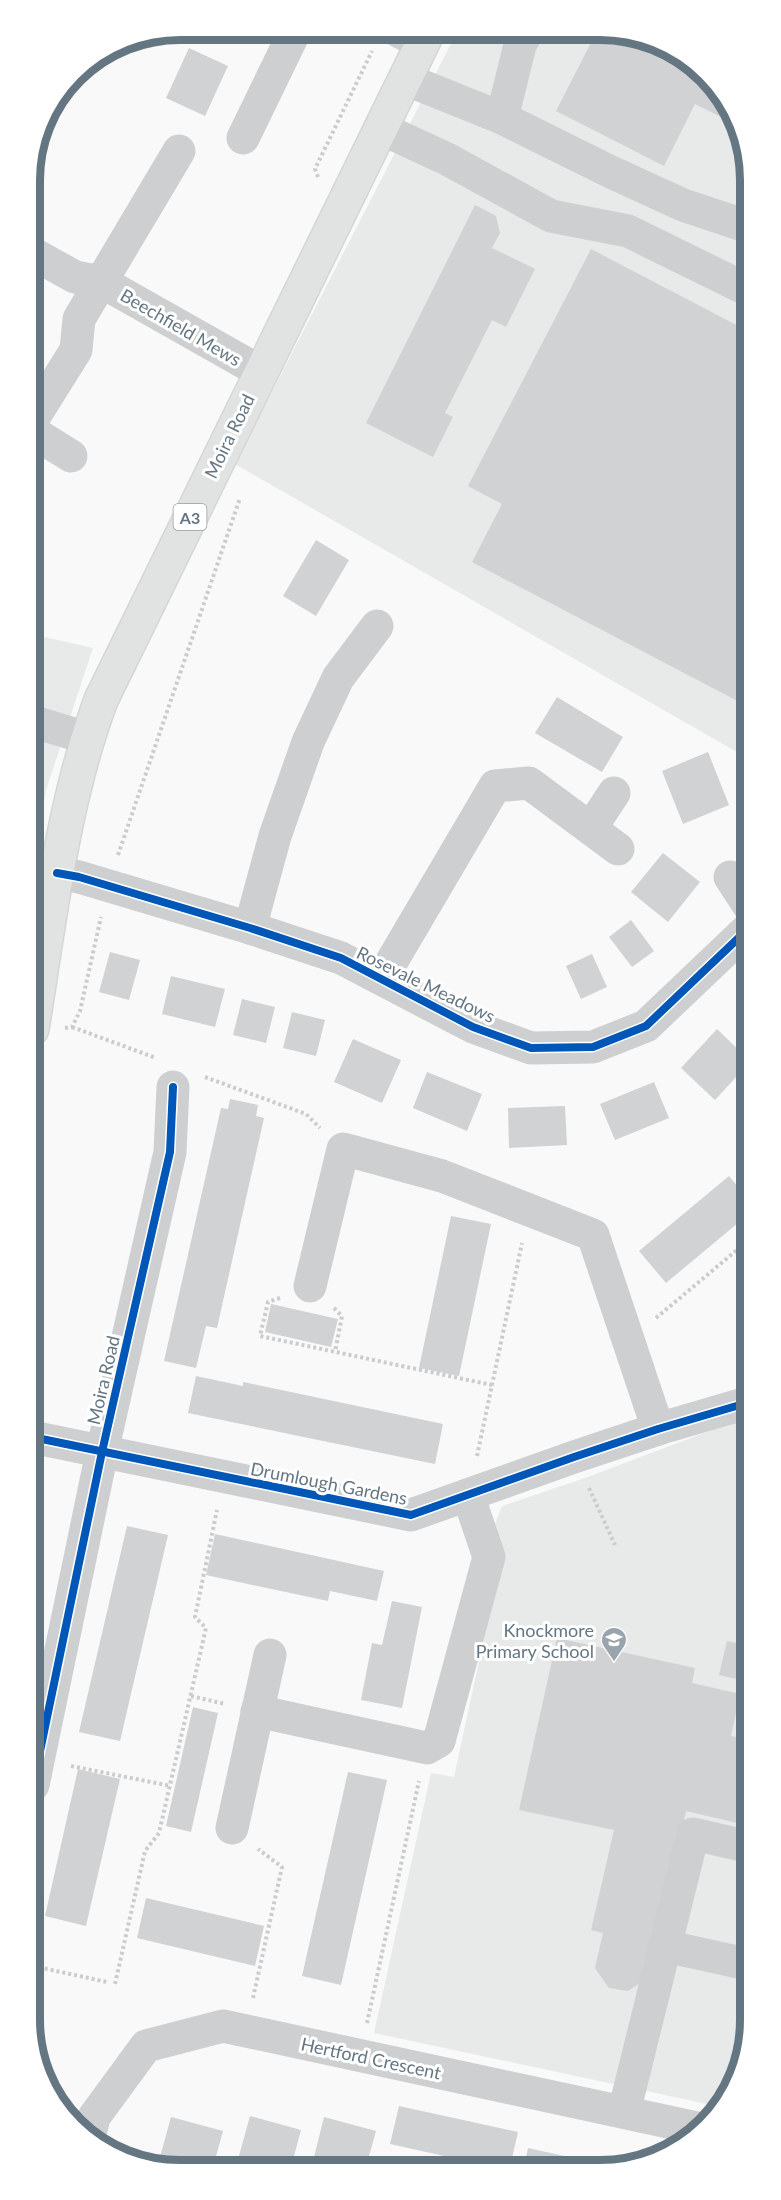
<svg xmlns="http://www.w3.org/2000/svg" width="781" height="2200" viewBox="0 0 781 2200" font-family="Lato,sans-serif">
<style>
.built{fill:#e8e9e9}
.building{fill:#d0d2d3}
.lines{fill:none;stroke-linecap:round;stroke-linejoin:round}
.highway-casing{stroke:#d5d6d6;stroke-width:36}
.path{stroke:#cbcccd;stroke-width:4;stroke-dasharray:3 3;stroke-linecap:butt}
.minor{stroke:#cecfd0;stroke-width:33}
.highway{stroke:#e1e2e2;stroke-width:33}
.cycleway-casing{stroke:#fff;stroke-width:11}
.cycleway{stroke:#0057b8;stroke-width:8}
.labels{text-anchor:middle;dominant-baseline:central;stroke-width:6;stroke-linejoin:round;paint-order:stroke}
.shield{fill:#fff;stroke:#939fa8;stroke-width:1.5}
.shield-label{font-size:16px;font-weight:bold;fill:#657683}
.street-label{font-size:18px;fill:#657683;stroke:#fff}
.poi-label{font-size:18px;fill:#657683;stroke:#fff;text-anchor:end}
.rim{fill:none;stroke:#657683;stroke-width:8}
</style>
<rect width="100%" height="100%" fill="#f9f9f9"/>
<g class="built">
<path d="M 457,32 L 630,33 L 707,74 L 748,151 L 749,759 L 235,464 Z"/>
<path d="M 31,634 L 93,648 L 46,790 L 31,871 Z"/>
<path d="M 733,1422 L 750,1426 L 751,2029 L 740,2077 L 721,2107 L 374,2033 L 431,1773 L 454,1777 L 502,1554 L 495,1524 L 502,1506 L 585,1478 Z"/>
</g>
<g class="building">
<path d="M 596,33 L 630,33 L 707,74 L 733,123 L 695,104 L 664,166 L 556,111 Z"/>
<path d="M 189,48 L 228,66 L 205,116 L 166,98 Z"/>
<path d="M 475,205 L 496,216 L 500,233 L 492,248 L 535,269 L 506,327 L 492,320 L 445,413 L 453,417 L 433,457 L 366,423 Z"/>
<path d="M 591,249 L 748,331 L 749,707 L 472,562 L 502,504 L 468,486 Z"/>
<path d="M 316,540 L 349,560 L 316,616 L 283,596 Z"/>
<path d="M 557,697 L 623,737 L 602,772 L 535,733 Z"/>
<path d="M 708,752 L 729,805 L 683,824 L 662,771 Z"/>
<path d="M 663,853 L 700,882 L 668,922 L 631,892 Z"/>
<path d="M 631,920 L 654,951 L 632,967 L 609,937 Z"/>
<path d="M 110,952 L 140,960 L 129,1000 L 99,992 Z"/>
<path d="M 592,954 L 607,987 L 581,999 L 566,966 Z"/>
<path d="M 171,976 L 225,989 L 215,1027 L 162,1014 Z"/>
<path d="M 242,999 L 275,1007 L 266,1043 L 233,1035 Z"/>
<path d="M 292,1012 L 325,1020 L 316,1056 L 283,1048 Z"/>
<path d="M 717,1029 L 749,1060 L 749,1063 L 715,1100 L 681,1068 Z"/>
<path d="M 353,1039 L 401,1060 L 382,1103 L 334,1082 Z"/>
<path d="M 427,1072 L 482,1094 L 467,1131 L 413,1108 Z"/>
<path d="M 654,1082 L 669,1118 L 615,1140 L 600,1104 Z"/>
<path d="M 230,1099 L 258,1105 L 256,1116 L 264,1118 L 217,1328 L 206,1326 L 196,1368 L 164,1361 L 221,1108 L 228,1109 Z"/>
<path d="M 565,1106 L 567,1145 L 509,1148 L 508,1108 Z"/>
<path d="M 749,1158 L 749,1180 L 739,1167 Z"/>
<path d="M 729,1176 L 750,1201 L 750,1213 L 666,1283 L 639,1251 Z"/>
<path d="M 451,1216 L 491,1224 L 459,1376 L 419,1368 Z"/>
<path d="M 271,1304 L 338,1319 L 331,1347 L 265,1332 Z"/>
<path d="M 196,1376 L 243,1386 L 243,1382 L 443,1424 L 435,1464 L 188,1413 Z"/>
<path d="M 127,1526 L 168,1535 L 120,1741 L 79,1732 Z"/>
<path d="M 215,1534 L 384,1571 L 377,1601 L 330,1591 L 328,1601 L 206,1575 Z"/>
<path d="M 392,1601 L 422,1607 L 402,1708 L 361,1700 L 372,1643 L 382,1645 Z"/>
<path d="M 557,1638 L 695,1668 L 692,1683 L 740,1694 L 731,1736 L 750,1740 L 750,1826 L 686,1811 L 649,1977 L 628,1991 L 609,1988 L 595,1968 L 603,1933 L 591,1930 L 614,1830 L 519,1810 Z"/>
<path d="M 727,1641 L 750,1646 L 750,1682 L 719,1675 Z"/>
<path d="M 193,1707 L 218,1713 L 191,1832 L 166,1826 Z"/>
<path d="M 78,1769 L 120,1779 L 86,1926 L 45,1916 Z"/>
<path d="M 348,1772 L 387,1780 L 341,1985 L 302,1976 Z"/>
<path d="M 146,1898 L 264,1926 L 255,1966 L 137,1938 Z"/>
<path d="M 399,2106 L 518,2132 L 510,2167 L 494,2167 L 390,2144 Z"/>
<path d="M 250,2116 L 301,2130 L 291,2167 L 281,2167 L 239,2156 Z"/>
<path d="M 171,2117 L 223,2131 L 213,2167 L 198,2167 L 160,2157 Z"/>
<path d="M 324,2117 L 376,2131 L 366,2167 L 351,2167 L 314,2157 Z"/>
<path d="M 528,2148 L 610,2166 L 610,2167 L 524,2167 Z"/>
</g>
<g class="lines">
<defs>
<path id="highway" d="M 32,1029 C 50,919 62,805 101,700 L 428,32"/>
</defs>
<use href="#highway" class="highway-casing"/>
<g class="path">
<path d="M 318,177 L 315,169 L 372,51"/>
<path d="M 118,855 L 240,498"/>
<path d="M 72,1027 L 156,1058"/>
<path d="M 65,1028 L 72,1027 L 80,1011 L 101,917"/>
<path d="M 205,1077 L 306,1114 L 320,1128"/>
<path d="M 280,1298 L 268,1302 L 260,1336 L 492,1385"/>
<path d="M 334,1308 L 342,1316 L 335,1352"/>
<path d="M 656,1318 L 750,1239"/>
<path d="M 477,1456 L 522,1243"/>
<path d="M 589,1488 L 615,1545"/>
<path d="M 191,1696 L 225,1704"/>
<path d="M 71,1766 L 171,1786"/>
<path d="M 33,1966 L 107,1982"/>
<path d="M 115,1984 L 145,1851 L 159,1833 L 206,1628 L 195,1617 L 217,1510"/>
<path d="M 253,1998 L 282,1867 L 258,1849"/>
<path d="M 367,2023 L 419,1781"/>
</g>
<g class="minor">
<path d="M 398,31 L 422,43"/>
<path d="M 405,79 L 502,118 L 520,45 L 527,32"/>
<path d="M 502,118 L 611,172 L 683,205 L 743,225"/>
<path d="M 380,128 L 447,159 L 551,216 L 628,231 L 748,290"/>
<path d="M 243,138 L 295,31"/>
<path d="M 30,252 L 75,277 L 102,282 L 261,372"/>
<path d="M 31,422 L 76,350 L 79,319 L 179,151"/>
<path d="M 31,431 L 71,456"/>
<path d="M 31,721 L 87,738"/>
<path d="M 591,828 L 614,793"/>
<path d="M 57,873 L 79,877 L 250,928 L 341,958 L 473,1027 L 531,1048 L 593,1047 L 646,1026 L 749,928"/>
<path d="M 730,877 L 749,906"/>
<path d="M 250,928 L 275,836 L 308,742 L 338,678 L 377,626"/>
<path d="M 382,978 L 495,786 L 529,783 L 618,849"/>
<path d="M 310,1286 L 343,1149 L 442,1176 L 593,1235 L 658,1429"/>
<path d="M 32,1437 L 411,1515 L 574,1457 L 658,1429 L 750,1402"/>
<path d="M 257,1711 L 427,1748 L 439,1741 L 489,1557 L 468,1495"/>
<path d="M 33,1785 L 102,1452 L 170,1152 L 173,1087"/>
<path d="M 232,1828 L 270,1655"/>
<path d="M 665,1946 L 751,1965"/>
<path d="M 624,2112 L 693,1834 L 750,1847"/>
<path d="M 90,2135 L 94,2117 L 146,2046 L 223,2026 L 701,2129"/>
</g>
<use href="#highway" class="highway"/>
<defs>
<g id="cycleway">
<path d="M 57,873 L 79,877 L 250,928 L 341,958 L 473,1027 L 531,1048 L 593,1047 L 646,1026 L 749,928"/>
<path d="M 32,1437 L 411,1515 L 574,1457 L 658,1429 L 750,1402"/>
<path d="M 33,1785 L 102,1452 L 170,1152 L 173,1087"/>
</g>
</defs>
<use href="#cycleway" class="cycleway-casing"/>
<use href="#cycleway" class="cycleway"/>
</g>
<defs>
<symbol id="school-pin" viewBox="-11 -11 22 30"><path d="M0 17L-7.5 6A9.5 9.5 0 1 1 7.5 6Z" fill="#99a4ac" stroke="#fff"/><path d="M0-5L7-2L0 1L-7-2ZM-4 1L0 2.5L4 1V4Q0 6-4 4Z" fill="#fff"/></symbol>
</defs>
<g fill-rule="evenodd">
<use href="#school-pin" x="599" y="1625" width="30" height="40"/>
</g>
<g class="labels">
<rect class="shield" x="173.5" y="504" width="33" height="26" rx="4.5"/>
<g class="shield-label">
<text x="190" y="517">A3</text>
</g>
<g class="street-label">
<text transform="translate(181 327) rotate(30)">Beechfield Mews</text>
<text transform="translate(229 436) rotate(-64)">Moira Road</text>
<text transform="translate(426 984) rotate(26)">Rosevale Meadows</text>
<text transform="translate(103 1380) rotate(-77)">Moira Road</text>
<text transform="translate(329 1483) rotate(11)">Drumlough Gardens</text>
<text transform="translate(371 2058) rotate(12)">Hertford Crescent</text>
</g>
<g class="poi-label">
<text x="594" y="1630">Knockmore<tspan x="594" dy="21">Primary School</tspan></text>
</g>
</g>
<path d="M0 0H781V2200H0ZM180 40H600A140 140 0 0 1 740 180V2020A140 140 0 0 1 600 2160H180A140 140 0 0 1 40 2020V180A140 140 0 0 1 180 40Z" fill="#fff" fill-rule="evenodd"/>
<path class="rim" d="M180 40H600A140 140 0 0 1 740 180V2020A140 140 0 0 1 600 2160H180A140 140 0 0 1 40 2020V180A140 140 0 0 1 180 40Z"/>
</svg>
